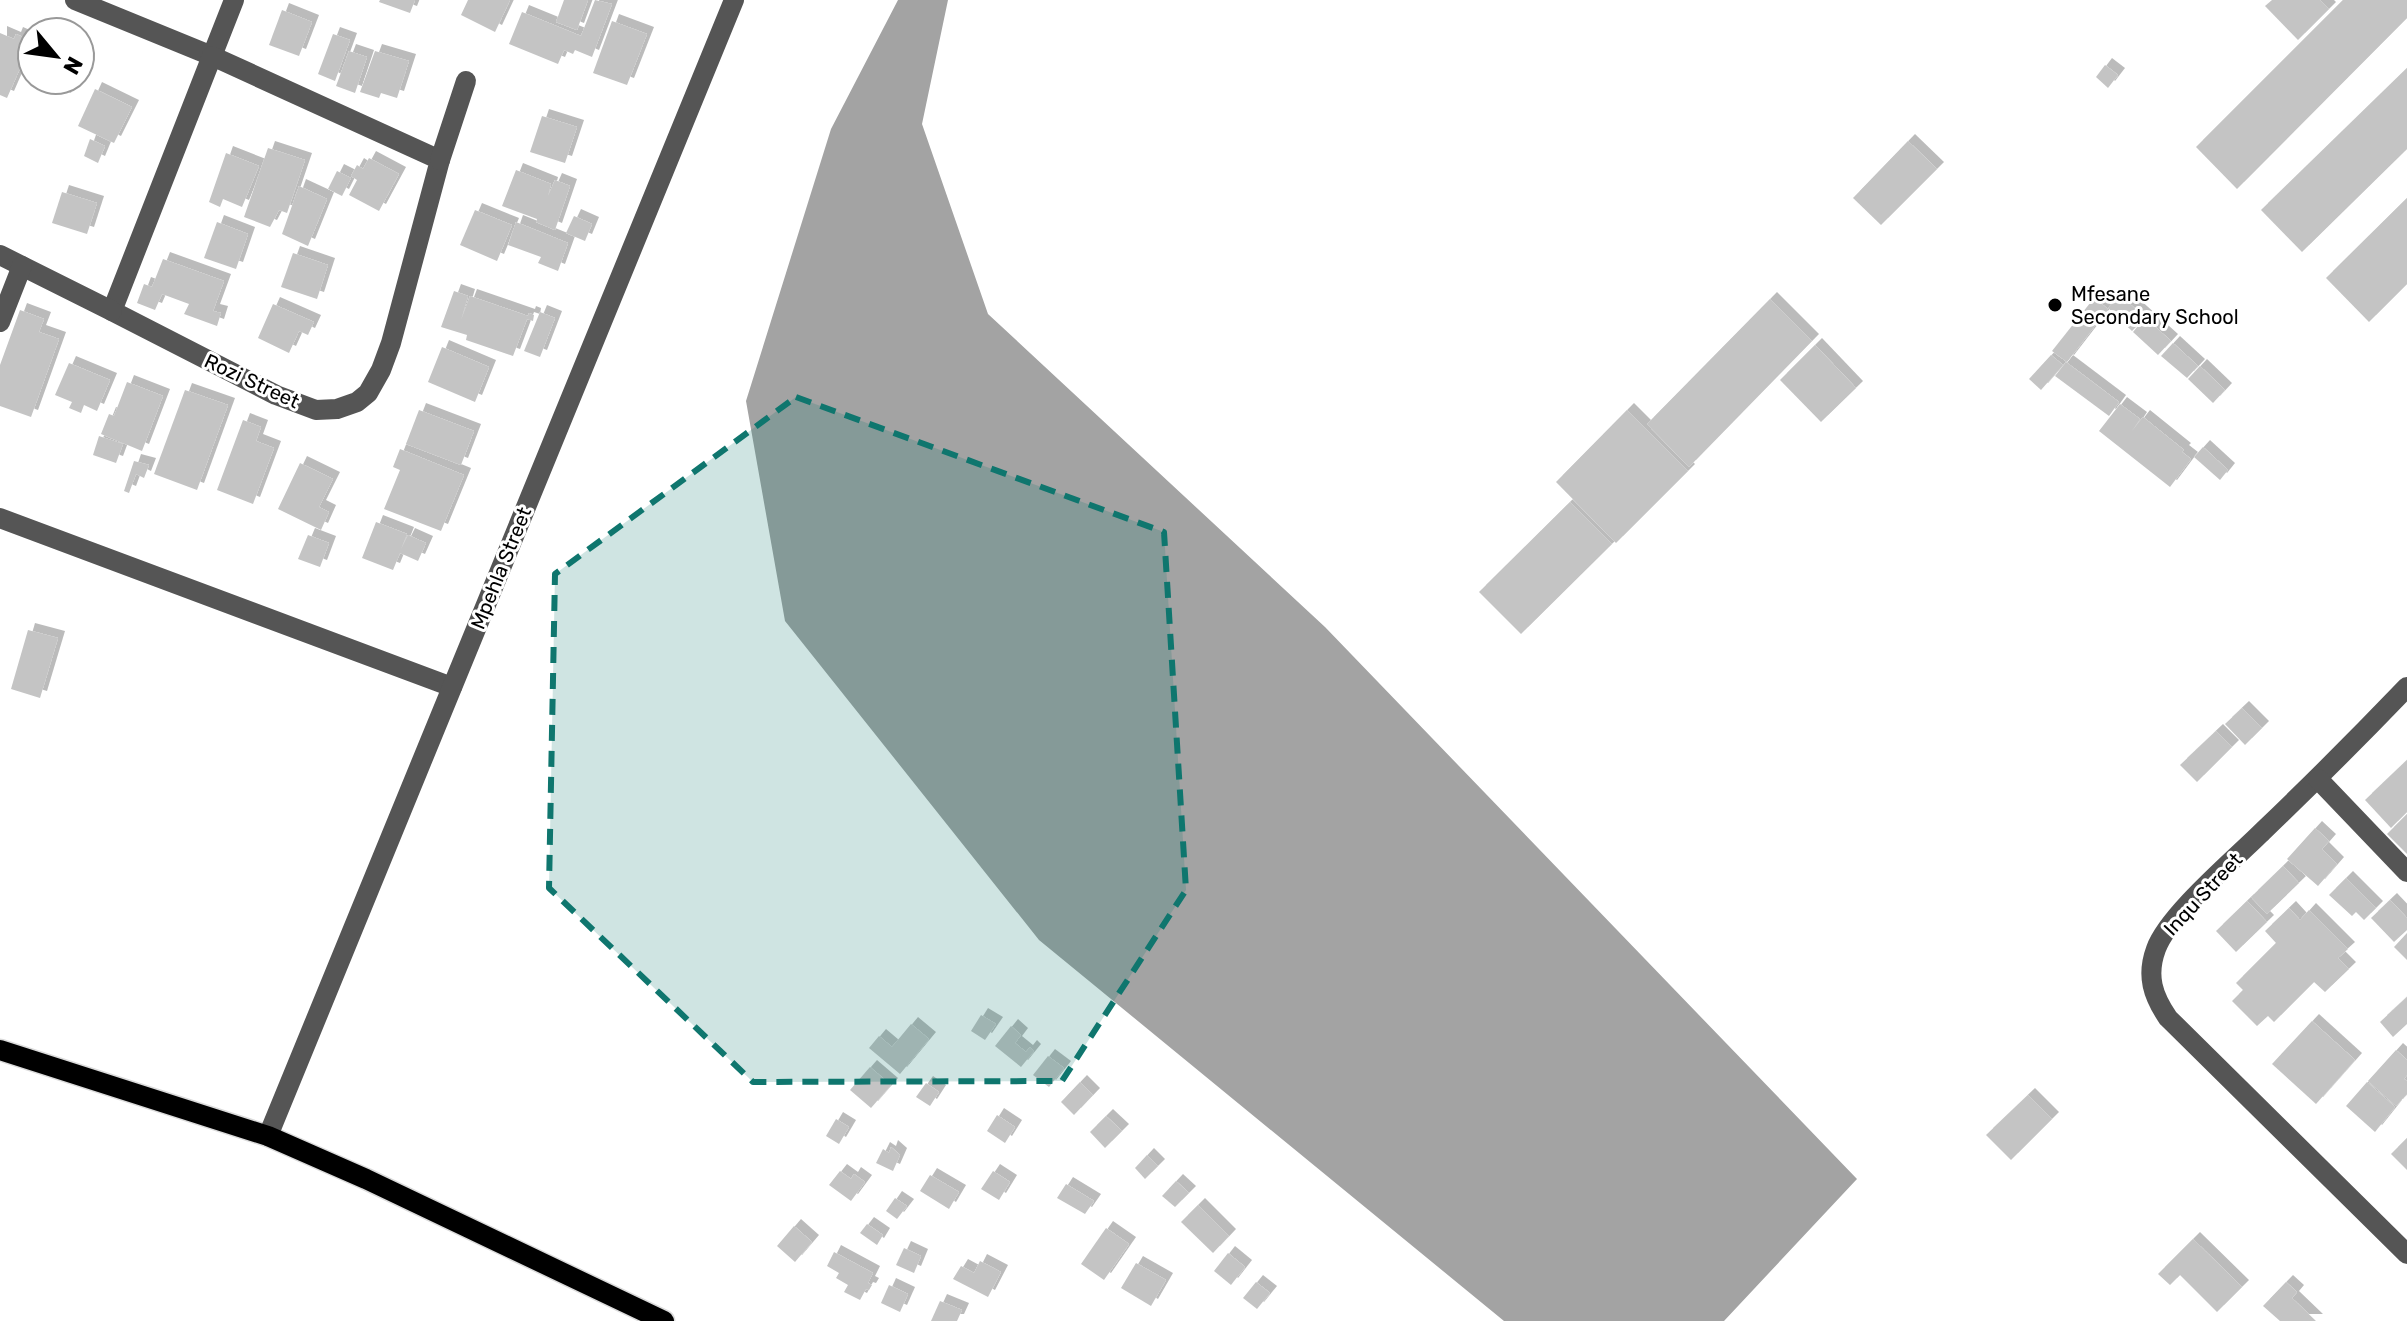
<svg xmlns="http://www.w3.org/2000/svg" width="2407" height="1321" viewBox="0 0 2407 1321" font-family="Rubik,sans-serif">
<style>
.water{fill:#a3a3a3}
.building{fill:#c4c4c4;filter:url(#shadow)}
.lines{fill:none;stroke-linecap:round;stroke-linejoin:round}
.major-casing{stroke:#dbdbdb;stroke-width:23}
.minor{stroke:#555;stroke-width:20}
.major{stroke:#000;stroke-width:20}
.marked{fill:#0f766e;fill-opacity:0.2;stroke:#0f766e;stroke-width:6;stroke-dasharray:16 10;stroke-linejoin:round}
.poi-dot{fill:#000;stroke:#fff;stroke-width:3}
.labels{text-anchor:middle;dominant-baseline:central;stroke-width:6;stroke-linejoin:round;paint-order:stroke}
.poi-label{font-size:20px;fill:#000;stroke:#fff;text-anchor:start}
.street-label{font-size:20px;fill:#000;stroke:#fff}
</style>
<defs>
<filter id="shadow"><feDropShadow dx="7" dy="-7" stdDeviation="0" flood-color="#0004"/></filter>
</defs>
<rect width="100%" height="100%" fill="#fff"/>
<path class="water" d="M 898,0 L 948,0 L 922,124 L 988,314 L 1325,627 L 1857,1179 L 1724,1321 L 1504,1321 L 1039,940 L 785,621 L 746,401 L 831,129 Z"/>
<g class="building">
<path d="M 380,0 L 415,0 L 410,13 L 379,2 Z"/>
<path d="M 468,0 L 510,0 L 495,32 L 461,15 Z"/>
<path d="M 564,0 L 588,0 L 577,30 L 556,22 Z"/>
<path d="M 595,0 L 612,4 L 592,57 L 575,50 L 573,54 L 564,50 L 558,64 L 509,44 L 522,12 L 581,36 Z"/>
<path d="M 2272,0 L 2320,0 L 2329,9 L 2298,40 L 2265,6 Z"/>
<path d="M 2343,0 L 2407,0 L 2407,18 L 2237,189 L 2196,147 Z"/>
<path d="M 282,10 L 312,22 L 299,56 L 269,45 Z"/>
<path d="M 612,21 L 647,34 L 627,85 L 593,73 Z"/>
<path d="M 0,33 L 14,39 L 16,34 L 32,41 L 7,98 L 0,95 Z"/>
<path d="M 333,34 L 350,40 L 335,81 L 318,74 Z"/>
<path d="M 349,51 L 367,57 L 355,93 L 336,86 Z"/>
<path d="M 375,51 L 409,61 L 397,98 L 381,93 L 379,98 L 360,92 Z"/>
<path d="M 2105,65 L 2118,75 L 2108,88 L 2096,77 Z"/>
<path d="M 2407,68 L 2407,149 L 2302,252 L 2261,210 Z"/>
<path d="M 36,80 L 76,80 L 71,93 Z"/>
<path d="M 95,89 L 132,107 L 114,143 L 78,126 Z"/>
<path d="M 542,116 L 577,127 L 565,163 L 530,152 Z"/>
<path d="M 90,139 L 105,146 L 98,163 L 84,156 Z"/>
<path d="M 1908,141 L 1937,169 L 1881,225 L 1853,198 Z"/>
<path d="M 268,148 L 305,160 L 287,213 L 279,210 L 270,227 L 244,217 Z"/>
<path d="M 226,153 L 259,166 L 242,207 L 223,199 L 220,207 L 209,202 Z"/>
<path d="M 369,158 L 399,174 L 379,211 L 349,195 L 357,180 L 351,176 L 357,165 L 363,169 Z"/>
<path d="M 516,170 L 551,184 L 548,196 L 555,180 L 570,186 L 555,230 L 536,222 L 537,219 L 502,206 Z"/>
<path d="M 337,171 L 351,178 L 342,196 L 328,189 Z"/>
<path d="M 299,186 L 327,199 L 308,246 L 282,234 Z"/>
<path d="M 62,192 L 97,203 L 87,234 L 52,223 Z"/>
<path d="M 2407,198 L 2407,284 L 2369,322 L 2326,278 Z"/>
<path d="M 475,210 L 512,225 L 497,261 L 460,245 Z"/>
<path d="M 574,216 L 592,224 L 585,241 L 566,233 Z"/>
<path d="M 217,222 L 248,234 L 236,269 L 204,258 Z"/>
<path d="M 516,222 L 568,243 L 558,271 L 538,263 L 541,257 L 508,245 Z"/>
<path d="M 293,253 L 328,265 L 317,299 L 281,287 Z"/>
<path d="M 163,259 L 224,281 L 213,311 L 221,313 L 217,326 L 184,314 L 189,304 L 162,294 L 155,310 L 137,303 L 144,284 L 152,287 Z"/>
<path d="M 454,291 L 468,296 L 461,320 L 470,296 L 528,316 L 529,313 L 534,315 L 533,321 L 527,319 L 513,356 L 466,340 L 467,335 L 441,327 Z"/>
<path d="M 2120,295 L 2171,341 L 2158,355 L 2133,332 L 2142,321 L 2132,331 L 2108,308 Z"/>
<path d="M 2094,298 L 2108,309 L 2067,362 L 2052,351 Z"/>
<path d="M 1770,299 L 1812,341 L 1689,467 L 1647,424 Z"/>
<path d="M 273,304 L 314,322 L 308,335 L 299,331 L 289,353 L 258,338 Z"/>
<path d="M 20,310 L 44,319 L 39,332 L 59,339 L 31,417 L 0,406 L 0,365 Z"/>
<path d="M 540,312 L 555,318 L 540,357 L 524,351 Z"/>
<path d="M 2173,343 L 2198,366 L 2187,378 L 2161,356 Z"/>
<path d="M 1815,345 L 1856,388 L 1821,422 L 1780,380 Z"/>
<path d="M 442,347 L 489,367 L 475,402 L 428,382 Z"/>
<path d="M 2051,355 L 2063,365 L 2041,390 L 2029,379 Z"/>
<path d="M 2066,362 L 2119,402 L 2109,416 L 2055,376 Z"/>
<path d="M 69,363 L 110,380 L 97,411 L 84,405 L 81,413 L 69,408 L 72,402 L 55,395 Z"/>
<path d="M 2200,366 L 2225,390 L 2213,403 L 2188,379 Z"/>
<path d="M 127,382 L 163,396 L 142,451 L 101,434 L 109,414 L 114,416 Z"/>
<path d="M 185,390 L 228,405 L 197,490 L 154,474 Z"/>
<path d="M 2120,404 L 2140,419 L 2132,431 L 2143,417 L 2184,450 L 2182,452 L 2191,459 L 2170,487 L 2099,431 Z"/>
<path d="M 419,410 L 474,431 L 461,465 L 406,444 Z"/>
<path d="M 1627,410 L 1688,471 L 1616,543 L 1556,482 Z"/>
<path d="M 243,420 L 261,427 L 256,441 L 274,448 L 253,504 L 217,490 Z"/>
<path d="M 99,436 L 123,444 L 116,463 L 93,455 Z"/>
<path d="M 2203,447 L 2228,470 L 2220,480 L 2194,457 Z"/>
<path d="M 400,449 L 464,475 L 441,531 L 384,509 L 400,470 L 393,467 Z"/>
<path d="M 134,461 L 149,465 L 144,478 L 136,474 L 129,493 L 124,491 Z"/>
<path d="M 300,463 L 333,479 L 319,507 L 329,512 L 321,530 L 278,509 Z"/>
<path d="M 1570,502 L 1612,544 L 1521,634 L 1479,592 Z"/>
<path d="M 376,522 L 407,534 L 401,549 L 408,535 L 426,543 L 418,561 L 400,553 L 393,570 L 362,558 Z"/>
<path d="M 308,535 L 329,543 L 320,567 L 298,559 Z"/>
<path d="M 28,630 L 58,638 L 40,698 L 11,689 Z"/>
<path d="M 2242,708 L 2262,728 L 2245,745 L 2225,724 Z"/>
<path d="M 2216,731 L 2232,747 L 2197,782 L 2180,765 Z"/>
<path d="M 2407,760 L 2407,812 L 2391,828 L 2365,800 Z"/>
<path d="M 2407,814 L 2407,854 L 2387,834 Z"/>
<path d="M 2315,828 L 2329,841 L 2322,849 L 2337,864 L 2318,886 L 2287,859 Z"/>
<path d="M 2283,866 L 2299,883 L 2267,914 L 2251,897 Z"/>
<path d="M 2346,878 L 2376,908 L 2364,920 L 2356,912 L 2352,916 L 2329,895 Z"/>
<path d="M 2390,900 L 2407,918 L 2407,930 L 2394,942 L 2371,918 Z"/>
<path d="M 2247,901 L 2267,922 L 2236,952 L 2216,931 Z"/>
<path d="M 2289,908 L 2300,920 L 2309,910 L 2348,949 L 2338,958 L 2349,969 L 2325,992 L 2314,982 L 2274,1022 L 2268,1016 L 2257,1026 L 2232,1001 L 2243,990 L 2236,983 L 2276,943 L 2265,931 Z"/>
<path d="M 2407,933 L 2407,960 L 2394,947 Z"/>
<path d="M 2407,997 L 2407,1024 L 2393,1037 L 2380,1022 Z"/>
<path d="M 981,1015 L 996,1024 L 985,1040 L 971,1031 Z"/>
<path d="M 2312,1021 L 2355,1060 L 2316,1104 L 2272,1064 Z"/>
<path d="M 911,1024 L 929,1039 L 900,1074 L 869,1048 L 879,1036 L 892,1047 Z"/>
<path d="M 1011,1026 L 1021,1035 L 1015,1043 L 1026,1052 L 1030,1047 L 1034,1051 L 1021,1067 L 995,1046 Z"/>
<path d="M 2396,1050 L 2407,1060 L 2407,1075 L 2404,1079 L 2407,1081 L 2407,1094 L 2396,1106 L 2368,1081 Z"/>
<path d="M 1048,1056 L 1064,1068 L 1049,1087 L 1033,1075 Z"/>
<path d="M 870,1067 L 891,1085 L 871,1108 L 850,1090 Z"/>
<path d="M 1080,1082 L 1093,1095 L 1074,1115 L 1061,1102 Z"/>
<path d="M 2367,1082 L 2395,1107 L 2375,1132 L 2346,1106 Z"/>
<path d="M 926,1083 L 939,1092 L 930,1106 L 916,1097 Z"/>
<path d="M 2028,1095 L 2052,1119 L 2011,1160 L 1986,1135 Z"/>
<path d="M 997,1115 L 1015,1127 L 1005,1143 L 987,1131 Z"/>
<path d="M 1106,1116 L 1122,1131 L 1105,1148 L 1090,1132 Z"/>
<path d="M 836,1119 L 849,1127 L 839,1144 L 826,1136 Z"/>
<path d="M 2407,1138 L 2407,1170 L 2391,1154 Z"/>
<path d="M 891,1147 L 900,1155 L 893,1171 L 876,1163 L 883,1149 L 889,1153 Z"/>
<path d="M 1147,1155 L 1158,1166 L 1145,1179 L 1135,1168 Z"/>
<path d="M 840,1171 L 851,1179 L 854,1174 L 865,1182 L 851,1201 L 829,1185 Z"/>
<path d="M 993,1171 L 1010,1182 L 999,1200 L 981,1189 Z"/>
<path d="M 930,1175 L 959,1192 L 949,1209 L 920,1191 Z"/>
<path d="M 1176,1181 L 1189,1193 L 1175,1207 L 1162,1196 Z"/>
<path d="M 1066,1184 L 1094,1201 L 1085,1214 L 1057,1198 Z"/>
<path d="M 895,1198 L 907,1206 L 897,1219 L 886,1211 Z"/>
<path d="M 1198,1205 L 1229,1236 L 1213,1253 L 1181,1222 Z"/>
<path d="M 867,1224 L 883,1235 L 877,1245 L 860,1233 Z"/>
<path d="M 794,1226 L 812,1242 L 795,1262 L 777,1246 Z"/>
<path d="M 1106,1228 L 1129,1244 L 1104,1280 L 1081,1264 Z"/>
<path d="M 2193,1239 L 2242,1287 L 2217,1312 L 2180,1275 L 2170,1285 L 2158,1274 Z"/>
<path d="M 904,1248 L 921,1256 L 914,1273 L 896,1265 Z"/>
<path d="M 834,1252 L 873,1273 L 868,1283 L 872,1285 L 869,1290 L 866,1289 L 860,1300 L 844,1292 L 848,1285 L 836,1278 L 839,1273 L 827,1266 Z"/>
<path d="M 1228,1253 L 1245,1267 L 1231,1285 L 1214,1271 Z"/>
<path d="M 980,1261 L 1001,1272 L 988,1297 L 953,1279 L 961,1266 L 974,1273 Z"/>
<path d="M 1136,1263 L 1166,1280 L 1151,1306 L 1121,1288 Z"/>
<path d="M 1256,1282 L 1270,1293 L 1257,1309 L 1243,1298 Z"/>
<path d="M 2286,1282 L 2297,1292 L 2292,1298 L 2316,1321 L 2280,1321 L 2263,1306 Z"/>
<path d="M 889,1285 L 908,1294 L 900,1312 L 881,1303 Z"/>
<path d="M 940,1301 L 962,1310 L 957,1321 L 931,1321 Z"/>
</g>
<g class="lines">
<defs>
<path id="major" d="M 0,1050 L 268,1136 L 366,1179 L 664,1321"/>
</defs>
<use href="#major" class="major-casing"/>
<g class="minor">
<path d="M 75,0 L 212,56 L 234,0"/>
<path d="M 212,56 L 440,160 L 391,343 L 381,370 L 368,393 L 357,402 L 337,409 L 316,410 L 276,395 L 112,311 Z"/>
<path d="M 440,160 L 466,81"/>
<path d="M 0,255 L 112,311"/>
<path d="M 0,322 L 22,266"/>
<path d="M 0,518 L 452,687"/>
<path d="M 2407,687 C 2360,736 2312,784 2263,831 C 2236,858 2168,915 2156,949 C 2146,976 2153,996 2168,1018 L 2407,1254"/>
<path d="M 2318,779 L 2407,872"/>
<path d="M 268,1136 L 734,0"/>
</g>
<use href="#major" class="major"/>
</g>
<path class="marked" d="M 796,397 L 1164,532 L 1186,890 L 1062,1081 L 753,1082 L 549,888 L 555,574 Z"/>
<circle class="poi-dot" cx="2055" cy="305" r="8"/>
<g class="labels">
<g class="poi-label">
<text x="2071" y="294">Mfesane<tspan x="2071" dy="23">Secondary School</tspan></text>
</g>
<g class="street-label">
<text transform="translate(252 381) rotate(25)">Rozi Street</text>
<text transform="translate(501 568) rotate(-68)">Mpehla Street</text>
<text transform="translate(2203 894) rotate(-47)">Inqu Street</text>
</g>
</g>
<g transform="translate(56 56) rotate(119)"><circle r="38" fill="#ffffff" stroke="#999999" stroke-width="2"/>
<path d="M0-6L14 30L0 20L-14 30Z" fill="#000000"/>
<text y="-12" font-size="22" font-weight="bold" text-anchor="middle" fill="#000000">N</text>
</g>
</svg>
